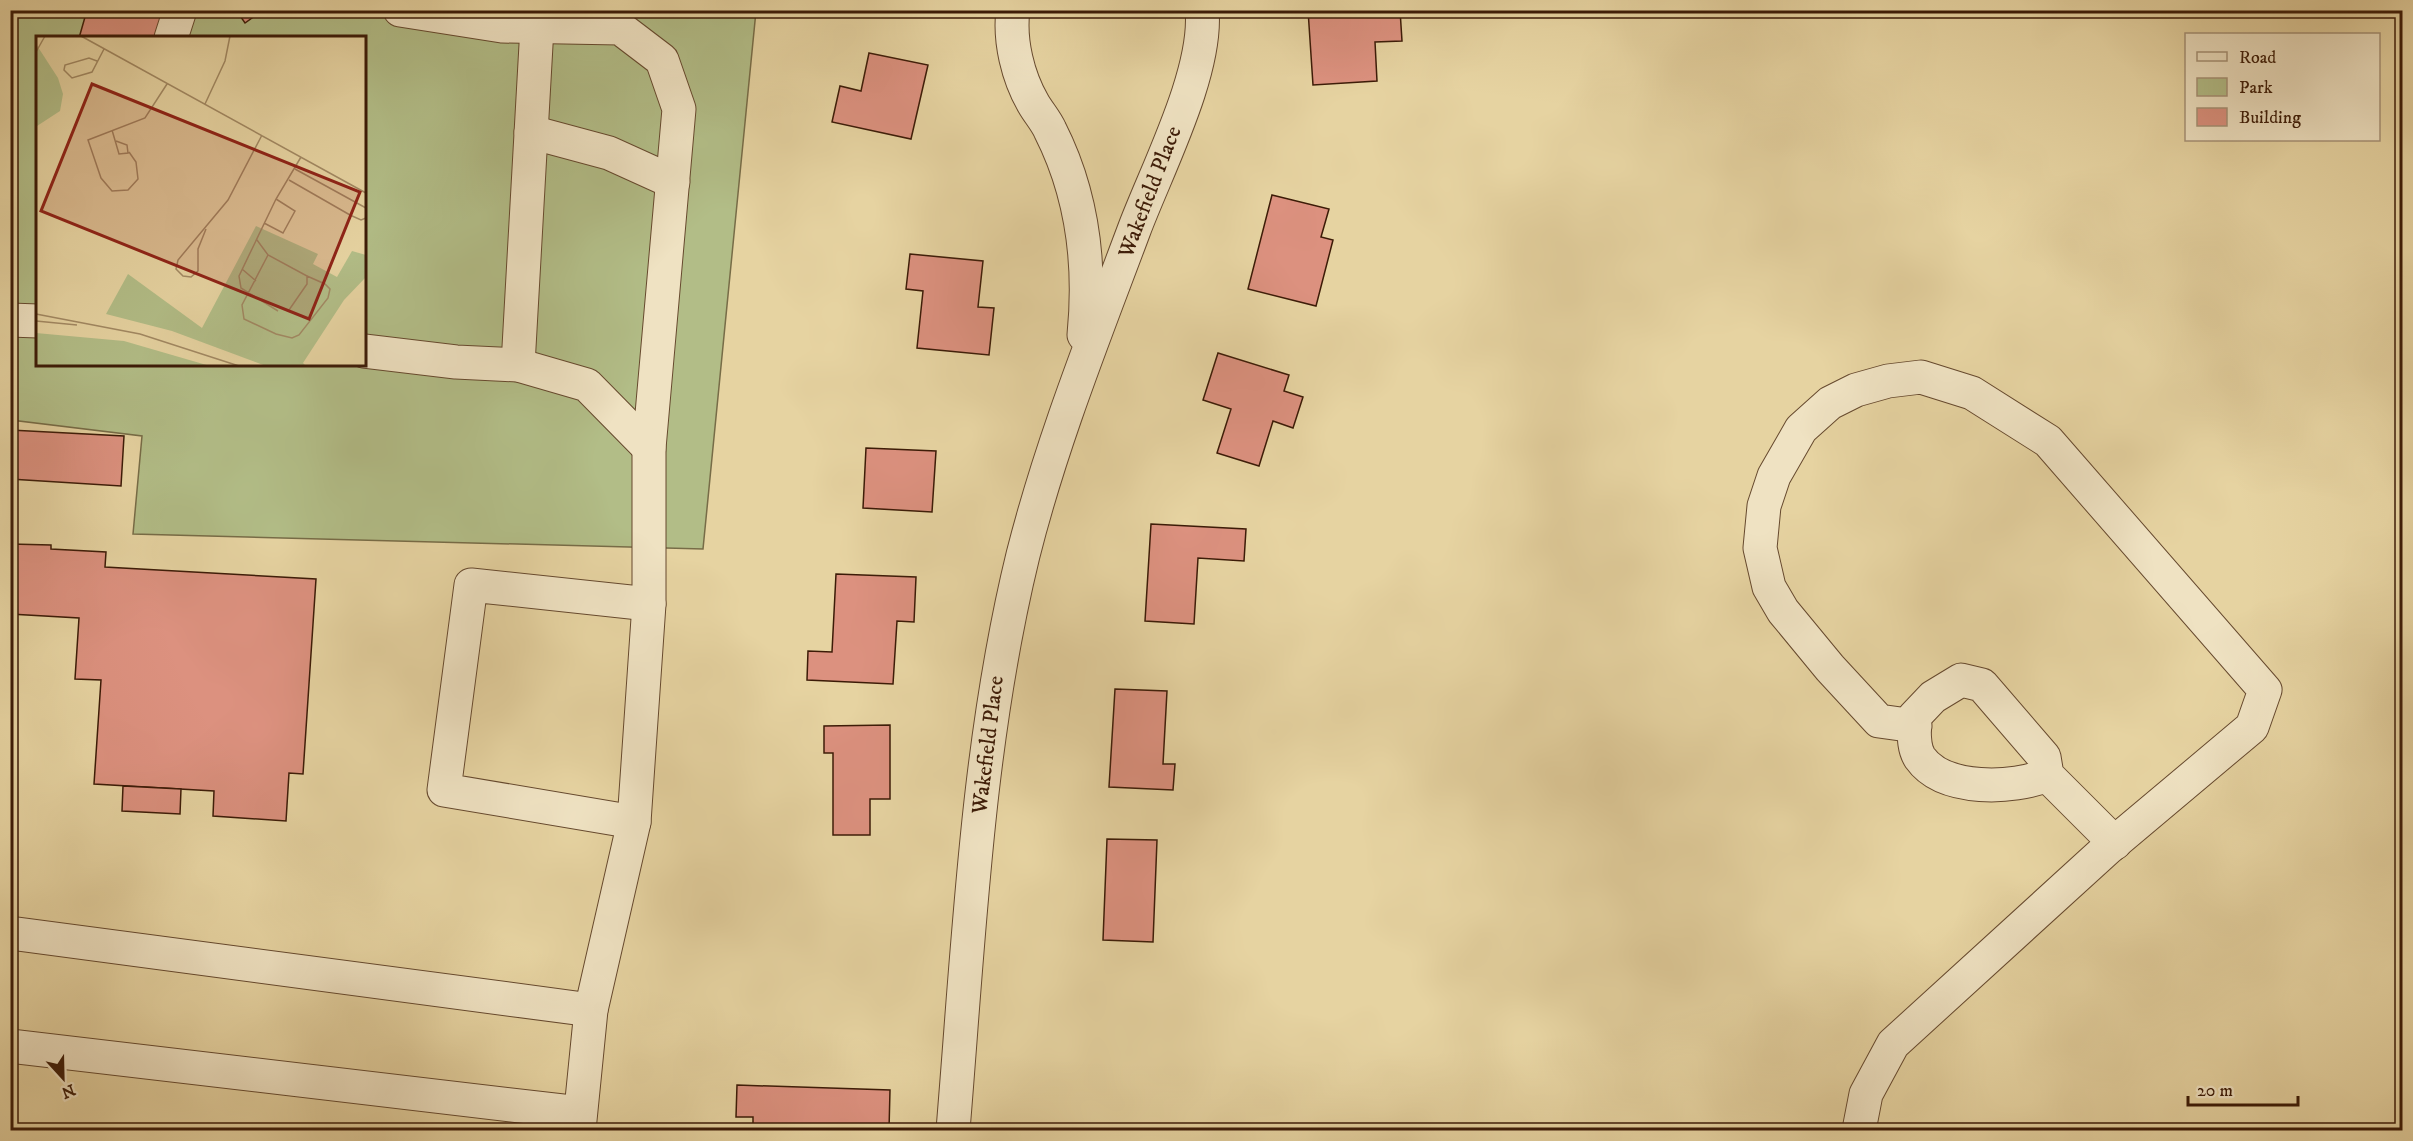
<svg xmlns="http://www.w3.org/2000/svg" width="2413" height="1141" viewBox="0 0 2413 1141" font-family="'IM FELL DW Pica',serif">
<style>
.green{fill:#b2bd87;stroke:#776c47;stroke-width:1.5;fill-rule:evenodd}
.building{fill:#dc917f;stroke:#3c1b07;stroke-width:1.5}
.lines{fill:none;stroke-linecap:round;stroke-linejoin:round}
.minor-casing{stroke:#66492e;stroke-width:35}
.minor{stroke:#efe2c2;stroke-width:33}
.labels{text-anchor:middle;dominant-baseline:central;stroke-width:4.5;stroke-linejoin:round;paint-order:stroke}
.street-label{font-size:22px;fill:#3c1b07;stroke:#efe2c2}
.inset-road{fill:none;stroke:#a28963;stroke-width:1.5}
.view{fill:#8f2418;fill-opacity:0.15;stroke:#8f2418;stroke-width:3}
.inset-edge{fill:none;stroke:#3c1b07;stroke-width:3}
</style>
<rect width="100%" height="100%" fill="#e6d3a1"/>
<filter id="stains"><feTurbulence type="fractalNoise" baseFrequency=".00333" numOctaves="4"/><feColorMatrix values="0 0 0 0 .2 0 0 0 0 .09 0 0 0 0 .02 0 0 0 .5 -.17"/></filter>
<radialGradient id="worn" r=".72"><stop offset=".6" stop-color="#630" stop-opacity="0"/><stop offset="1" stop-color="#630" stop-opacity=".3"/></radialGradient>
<path class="green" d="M 11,11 L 756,11 L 703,549 L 133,534 L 142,436 L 11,420 ZM 38,38 L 364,38 L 364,364 L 38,364 Z"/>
<g class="building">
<path d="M 87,10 L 189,10 L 181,38 L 79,38 Z"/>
<path d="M 236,10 L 263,10 L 245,23 Z"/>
<path d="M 1308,10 L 1400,10 L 1402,41 L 1375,42 L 1377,81 L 1313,85 Z"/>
<path d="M 869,53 L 928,65 L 911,139 L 832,122 L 840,86 L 861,91 Z"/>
<path d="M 1272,195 L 1329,209 L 1321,237 L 1333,240 L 1316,306 L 1248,289 Z"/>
<path d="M 910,254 L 983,261 L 978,307 L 994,308 L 989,355 L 917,348 L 923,291 L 906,289 Z"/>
<path d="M 1218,353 L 1289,375 L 1284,391 L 1303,397 L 1293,428 L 1273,421 L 1259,466 L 1217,453 L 1231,409 L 1203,400 Z"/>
<path d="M 10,430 L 124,436 L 121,486 L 10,479 Z"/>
<path d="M 866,448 L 936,451 L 932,512 L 863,508 Z"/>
<path d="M 1151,524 L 1246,529 L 1244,561 L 1198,558 L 1194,624 L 1145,621 Z"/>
<path d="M 10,544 L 51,545 L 51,549 L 106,552 L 105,567 L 316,579 L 303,774 L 289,773 L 286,821 L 213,816 L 214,791 L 94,784 L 101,680 L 75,679 L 79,618 L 10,614 Z"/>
<path d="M 836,574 L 916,577 L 914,622 L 897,621 L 893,684 L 807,680 L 808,651 L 832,652 Z"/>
<path d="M 1115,689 L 1167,691 L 1163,764 L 1175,764 L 1173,790 L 1109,787 Z"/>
<path d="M 890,725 L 890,799 L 870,799 L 870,835 L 833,835 L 833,753 L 824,753 L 824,726 Z"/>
<path d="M 123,786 L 181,789 L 180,814 L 122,811 Z"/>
<path d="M 1107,839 L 1157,840 L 1153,942 L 1103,940 Z"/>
<path d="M 737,1085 L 890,1090 L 889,1130 L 753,1130 L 753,1117 L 736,1117 Z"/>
</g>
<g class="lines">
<defs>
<g id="minor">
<path d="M 400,10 L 502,26 L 620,28 L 662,60 L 679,109 L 649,448 L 649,604 L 634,822 L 591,1010 L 579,1130"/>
<path d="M 1013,10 C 1009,41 1018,77 1033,103 C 1038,112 1046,121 1050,130 C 1083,195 1091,264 1084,335"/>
<path d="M 171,38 L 180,10"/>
<path d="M 531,132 L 609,153 L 673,182"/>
<path d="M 10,320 L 38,321"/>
<path d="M 364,351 L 456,362 L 518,365 L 587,385 L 649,448"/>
<path d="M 518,365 L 537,27 L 540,10"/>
<path d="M 2047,775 C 2014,789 1944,792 1920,758 C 1912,746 1915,730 1914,717 L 1933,697 L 1961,680 L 1982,685 L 2044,757 L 2047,775 L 2115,843"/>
<path d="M 634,822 L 444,790 L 471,585 L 649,604"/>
<path d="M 10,933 L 591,1010"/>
<path d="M 10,1046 L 580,1113"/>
<path d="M 953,1130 C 969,938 977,743 1023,555 C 1051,444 1094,337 1134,230 C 1156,171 1208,72 1202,10"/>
<path d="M 1859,1130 L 1866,1094 L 1893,1044 L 2108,848 L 2252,727 L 2265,690 L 2048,441 L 1972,393 L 1921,377 L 1888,381 L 1856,390 L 1830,403 L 1801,429 L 1774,476 L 1764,506 L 1760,548 L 1769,587 L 1783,611 L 1830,668 L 1879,721 L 1915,726"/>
</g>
</defs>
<use href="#minor" class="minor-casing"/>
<use href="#minor" class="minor"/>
</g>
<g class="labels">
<g class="street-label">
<text transform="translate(1150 192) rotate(-69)">Wakefield Place</text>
<text transform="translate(988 745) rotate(-83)">Wakefield Place</text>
</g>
</g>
<g transform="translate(36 36)">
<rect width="330" height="330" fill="#e6d3a1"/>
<path d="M 0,8 L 22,42 L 27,58 L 24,75 L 1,90 ZM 220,190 L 282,218 L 277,228 L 301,241 L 316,215 L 330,219 L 330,241 L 308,264 L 267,327 L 270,330 L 230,330 L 136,295 L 70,278 L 92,238 L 166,292 ZM 0,297 L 88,305 L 174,330 L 0,330 Z" fill="#b2bd87"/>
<path class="inset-road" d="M 45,0 L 330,157M 0,16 L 9,0M 61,25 L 53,22 L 29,29 L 28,34 L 36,42 L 56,36 L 68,13M 169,68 L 189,25 L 194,0M 76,94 L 83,118 L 92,117 L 91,109 L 80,105M 93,116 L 100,126 L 102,143 L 92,154 L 76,155 L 65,142 L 52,104 L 109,82 L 131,48M 259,133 L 330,172M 253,144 L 314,179 L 325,184 L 330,182M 228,187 L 247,197 L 259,175 L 240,163M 170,193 L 162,213 L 162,235 L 155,241 L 147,240 L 140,233 L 142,224 L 192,164 L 226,99M 221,204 L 232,219 L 271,240 L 271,248 L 253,274M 232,219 L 206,269 L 208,283 L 240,298 L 256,302 L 263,299 L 292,262 L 294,253 L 289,248 L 271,240M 206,233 L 220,245M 242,275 L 205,252 L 203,240 L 240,163 L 265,121M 0,278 L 104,298 L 203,330M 0,285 L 41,289"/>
<path class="view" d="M 56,48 L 324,156 L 273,283 L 5,175 Z"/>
<rect width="330" height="330" class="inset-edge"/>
</g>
<rect width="2413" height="1141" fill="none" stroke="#e6d3a1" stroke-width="36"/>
<rect x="12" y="12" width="2389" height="1117" fill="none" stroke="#3c1b07" stroke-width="3"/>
<rect x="18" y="18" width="2377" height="1105" fill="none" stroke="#3c1b07" stroke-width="1.5"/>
<rect x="2185" y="33" width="195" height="108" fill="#efe2c2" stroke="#a79277" stroke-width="1.5"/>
<rect x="2197" y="52" width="30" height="9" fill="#efe2c2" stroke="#a79277" stroke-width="1.5"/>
<text x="2239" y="63" font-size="18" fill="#3c1b07">Road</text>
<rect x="2197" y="78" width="30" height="18" fill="#b2bd87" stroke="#a79277" stroke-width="1.5"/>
<text x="2239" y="93" font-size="18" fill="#3c1b07">Park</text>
<rect x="2197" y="108" width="30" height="18" fill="#dc917f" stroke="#a79277" stroke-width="1.5"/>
<text x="2239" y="123" font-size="18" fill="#3c1b07">Building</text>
<g transform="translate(63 1078) rotate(158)" stroke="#efe2c2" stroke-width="4.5" paint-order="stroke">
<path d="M0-4.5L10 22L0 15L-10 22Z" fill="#3c1b07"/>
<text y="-9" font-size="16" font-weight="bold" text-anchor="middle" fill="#3c1b07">N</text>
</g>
<path d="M2188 1096v9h110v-9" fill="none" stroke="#3c1b07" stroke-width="3"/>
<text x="2197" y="1096" font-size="18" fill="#3c1b07" stroke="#efe2c2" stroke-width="4.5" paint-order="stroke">20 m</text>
<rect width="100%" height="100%" filter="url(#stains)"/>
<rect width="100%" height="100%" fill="url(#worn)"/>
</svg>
